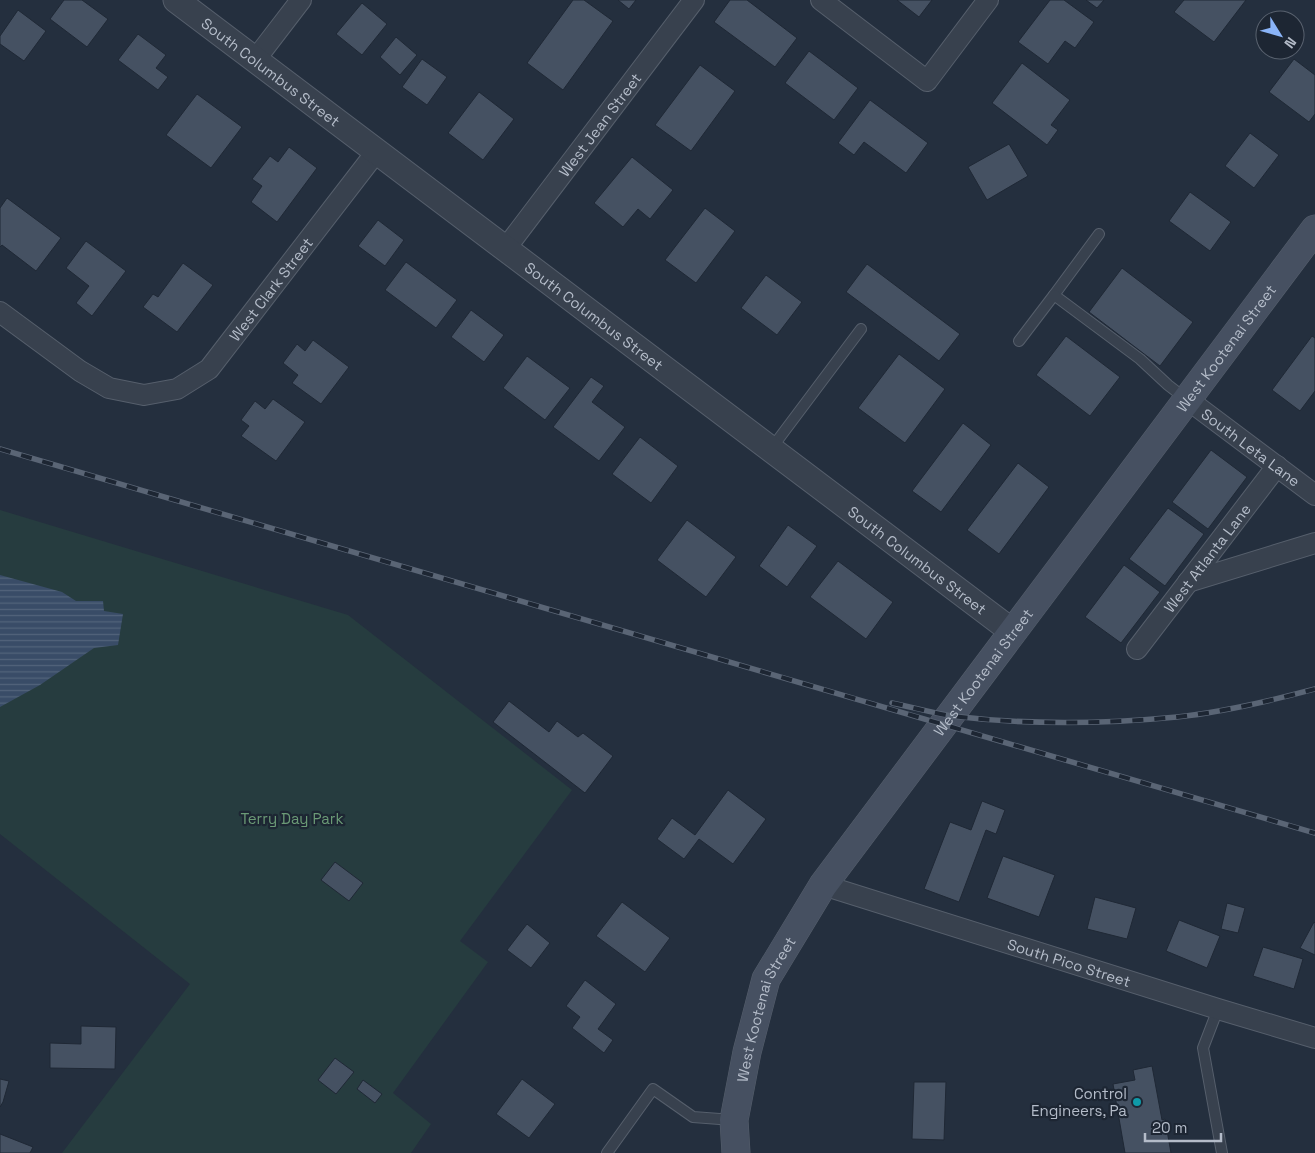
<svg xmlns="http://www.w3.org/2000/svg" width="1315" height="1153" viewBox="0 0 1315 1153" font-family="'Space Grotesk',sans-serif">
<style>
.park{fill:#263c3f}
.water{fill:url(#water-rules)}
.building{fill:#455162;stroke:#1f2835}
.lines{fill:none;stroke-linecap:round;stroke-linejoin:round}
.service-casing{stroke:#565f6c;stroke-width:12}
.minor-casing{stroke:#565f6c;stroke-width:22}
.tertiary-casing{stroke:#565f6c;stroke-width:27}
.secondary-casing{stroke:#565f6c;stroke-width:29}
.service{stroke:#38414e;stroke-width:10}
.minor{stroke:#38414e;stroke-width:20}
.tertiary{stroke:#38414e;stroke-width:25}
.secondary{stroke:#465061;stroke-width:28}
.rail-casing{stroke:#5a6575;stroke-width:5.5}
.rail{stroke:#1d2633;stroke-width:4;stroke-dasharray:11;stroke-linecap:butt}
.culture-dot{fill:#0f9aa8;stroke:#1d2633;stroke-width:2}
.labels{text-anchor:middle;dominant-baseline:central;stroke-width:4.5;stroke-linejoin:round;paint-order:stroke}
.street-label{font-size:15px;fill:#b4bcc9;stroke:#1d2633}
.park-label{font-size:15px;fill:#6b9a76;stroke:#1d2633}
.poi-label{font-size:15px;fill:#b4bcc9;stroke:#1d2633;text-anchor:end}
</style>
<defs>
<pattern id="water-rules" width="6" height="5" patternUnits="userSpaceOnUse" patternTransform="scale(1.25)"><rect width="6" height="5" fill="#394c67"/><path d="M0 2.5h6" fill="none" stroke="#53647b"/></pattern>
</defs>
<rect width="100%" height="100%" fill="#242f3e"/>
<path class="park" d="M 0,510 L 348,615 L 572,790 L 460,941 L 488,962 L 393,1093 L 431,1124 L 411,1153 L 62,1153 L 190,984 L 0,834 Z"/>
<path class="water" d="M 0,575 L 62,592 L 76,601 L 103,601 L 104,611 L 123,614 L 118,645 L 94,648 L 40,685 L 0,707 Z"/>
<g class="building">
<path d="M 64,0 L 82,0 L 108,19 L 87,47 L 50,19 Z"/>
<path d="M 573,0 L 584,0 L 613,21 L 563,90 L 527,63 Z"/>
<path d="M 618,0 L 636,0 L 629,9 Z"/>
<path d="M 730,0 L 747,0 L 797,38 L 775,67 L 714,22 Z"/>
<path d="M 897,0 L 932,0 L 919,17 Z"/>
<path d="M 1050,0 L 1064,0 L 1094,22 L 1075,48 L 1065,41 L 1048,64 L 1018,42 Z"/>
<path d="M 1086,0 L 1104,0 L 1097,8 Z"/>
<path d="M 1184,0 L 1246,0 L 1214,42 L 1174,12 Z"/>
<path d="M 362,3 L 387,24 L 362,55 L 336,34 Z"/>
<path d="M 18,10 L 46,31 L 24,61 L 0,44 L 0,36 Z"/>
<path d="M 138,34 L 166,55 L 156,68 L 168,77 L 158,90 L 118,60 Z"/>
<path d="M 396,37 L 417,55 L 400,75 L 380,57 Z"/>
<path d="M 809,51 L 858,88 L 834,120 L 785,83 Z"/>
<path d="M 422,59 L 447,77 L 427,105 L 402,87 Z"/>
<path d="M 1294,59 L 1315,75 L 1315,114 L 1309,122 L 1269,92 Z"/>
<path d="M 1022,63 L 1070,100 L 1051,125 L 1058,130 L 1047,145 L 992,103 Z"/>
<path d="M 700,65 L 735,91 L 691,151 L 655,125 Z"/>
<path d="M 479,92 L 514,119 L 483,160 L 448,133 Z"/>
<path d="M 197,94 L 242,127 L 211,168 L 166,135 Z"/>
<path d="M 870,100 L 928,143 L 906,173 L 864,142 L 854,155 L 838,143 Z"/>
<path d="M 1250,133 L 1279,155 L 1254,188 L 1225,166 Z"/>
<path d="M 1009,144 L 1028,176 L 987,200 L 968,167 Z"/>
<path d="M 289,147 L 317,168 L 277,222 L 251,202 L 262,186 L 252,179 L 270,156 L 278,162 Z"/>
<path d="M 632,157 L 673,190 L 650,219 L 638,209 L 623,227 L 594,203 Z"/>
<path d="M 1190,192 L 1231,222 L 1210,251 L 1169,221 Z"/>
<path d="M 7,198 L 61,238 L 36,271 L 2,245 L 0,247 L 0,208 Z"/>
<path d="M 705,208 L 735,231 L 696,283 L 665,260 Z"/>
<path d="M 378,220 L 404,240 L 385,266 L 358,246 Z"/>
<path d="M 86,241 L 126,271 L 92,316 L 76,303 L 89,286 L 66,268 Z"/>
<path d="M 406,262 L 457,300 L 436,328 L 385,290 Z"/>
<path d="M 183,263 L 213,285 L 177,332 L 143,307 L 153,294 L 158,297 Z"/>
<path d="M 867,264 L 960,334 L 939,361 L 846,292 Z"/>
<path d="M 1122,268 L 1193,322 L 1160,366 L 1089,312 Z"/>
<path d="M 766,275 L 802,302 L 777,335 L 741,308 Z"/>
<path d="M 471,310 L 504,335 L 484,362 L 451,337 Z"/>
<path d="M 1066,336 L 1120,377 L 1090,416 L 1036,375 Z"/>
<path d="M 1312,336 L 1315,338 L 1315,391 L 1300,411 L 1272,390 Z"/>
<path d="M 313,340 L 349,367 L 321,404 L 292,383 L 298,375 L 283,363 L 297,344 L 305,351 Z"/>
<path d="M 899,354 L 945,389 L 905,443 L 858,408 Z"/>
<path d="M 527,356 L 570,388 L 545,420 L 503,388 Z"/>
<path d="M 591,377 L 604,386 L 592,402 L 625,427 L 599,461 L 553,427 Z"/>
<path d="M 273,399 L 305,422 L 276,461 L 241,436 L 249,426 L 241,420 L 255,401 L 265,409 Z"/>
<path d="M 963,423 L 991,445 L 941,512 L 912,491 Z"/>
<path d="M 640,437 L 678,466 L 651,503 L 612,474 Z"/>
<path d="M 1211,450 L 1247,477 L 1208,529 L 1172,502 Z"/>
<path d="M 1018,463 L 1049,487 L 999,554 L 967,530 Z"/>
<path d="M 1168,508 L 1204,534 L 1165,586 L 1129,559 Z"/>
<path d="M 687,520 L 736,557 L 706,597 L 657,560 Z"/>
<path d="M 788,525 L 817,546 L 787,587 L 759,566 Z"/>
<path d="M 838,561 L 893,602 L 866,639 L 810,597 Z"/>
<path d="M 1124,565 L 1160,592 L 1121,643 L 1085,617 Z"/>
<path d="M 509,701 L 549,732 L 557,721 L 578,737 L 583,733 L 613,756 L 585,793 L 493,722 Z"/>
<path d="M 728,790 L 766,819 L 733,864 L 699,839 L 684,859 L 657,839 L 672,818 L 695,835 Z"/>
<path d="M 982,801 L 1005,810 L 996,834 L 986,830 L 959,902 L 924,889 L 950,822 L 971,830 Z"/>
<path d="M 1003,856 L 1055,875 L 1039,917 L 987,898 Z"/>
<path d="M 335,862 L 363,883 L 349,901 L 321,880 Z"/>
<path d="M 1095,897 L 1136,908 L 1127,939 L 1087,929 Z"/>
<path d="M 622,902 L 670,938 L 645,972 L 596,936 Z"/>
<path d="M 1227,903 L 1245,908 L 1238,933 L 1221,929 Z"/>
<path d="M 1179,920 L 1220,936 L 1207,968 L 1166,951 Z"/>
<path d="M 1314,922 L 1315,923 L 1315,955 L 1300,948 Z"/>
<path d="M 527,924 L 550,943 L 531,968 L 507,950 Z"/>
<path d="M 1263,947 L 1303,959 L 1294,989 L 1253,976 Z"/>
<path d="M 585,980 L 616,1004 L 598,1029 L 613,1040 L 604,1053 L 572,1028 L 580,1017 L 566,1006 Z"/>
<path d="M 81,1026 L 116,1027 L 115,1069 L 50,1068 L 50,1043 L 81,1044 Z"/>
<path d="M 335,1058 L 354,1072 L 336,1094 L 318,1080 Z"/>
<path d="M 1152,1066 L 1162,1120 L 1165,1119 L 1171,1153 L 1125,1153 L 1113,1084 L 1135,1080 L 1133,1070 Z"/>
<path d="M 0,1079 L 9,1081 L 3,1102 L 0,1107 Z"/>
<path d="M 522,1079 L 555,1104 L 529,1138 L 496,1114 Z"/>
<path d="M 363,1080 L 382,1094 L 375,1103 L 357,1089 Z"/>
<path d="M 914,1082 L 946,1082 L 944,1140 L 912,1139 Z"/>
<path d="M 0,1134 L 33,1147 L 30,1153 L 0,1153 Z"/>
</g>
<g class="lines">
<defs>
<g id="service">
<path d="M 1054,295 L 1099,234"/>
<path d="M 1019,341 L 1054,295 L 1140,359 L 1168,385 L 1186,399"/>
<path d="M 771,449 L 861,329"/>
<path d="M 1218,1009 L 1203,1048 L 1222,1153"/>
<path d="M 607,1153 L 653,1089 L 693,1117 L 733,1120"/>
</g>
<g id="minor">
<path d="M 821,0 L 927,81 L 988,0"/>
<path d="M 255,60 L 301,0"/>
<path id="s1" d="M 506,248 L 694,0"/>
<path id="s2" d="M 0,312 L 80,371 L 109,388 L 144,395 L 177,389 L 209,369 L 377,151"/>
<path id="s3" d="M 1187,399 L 1315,495"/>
<path d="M 1188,582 L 1315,543"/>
<path id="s4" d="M 1137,649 L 1277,466"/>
<path id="s5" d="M 823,885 L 1218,1009 L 1315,1038"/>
</g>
<g id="tertiary">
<path id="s6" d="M 176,0 L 1013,632"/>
</g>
<g id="secondary">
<path id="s7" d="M 736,1153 L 734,1120 L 747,1052 L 766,979 L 823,885 L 1315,229"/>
</g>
</defs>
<use href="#service" class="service-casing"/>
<use href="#minor" class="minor-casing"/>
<use href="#tertiary" class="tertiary-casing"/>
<use href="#secondary" class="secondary-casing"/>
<use href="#service" class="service"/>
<use href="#minor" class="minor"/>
<use href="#tertiary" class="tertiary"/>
<use href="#secondary" class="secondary"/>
<defs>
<g id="rail">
<path d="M 0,449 L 1315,833"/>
<path d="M 892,703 C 912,707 932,713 952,716 C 1026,725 1103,724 1177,717 C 1223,712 1270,701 1315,689"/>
</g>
</defs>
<use href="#rail" class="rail-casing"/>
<use href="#rail" class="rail"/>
</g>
<circle class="culture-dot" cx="1137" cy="1102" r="5"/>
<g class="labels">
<g class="street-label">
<text stroke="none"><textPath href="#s6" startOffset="119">South Columbus Street</textPath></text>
<text stroke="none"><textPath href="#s1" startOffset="155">West Jean Street</textPath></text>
<text stroke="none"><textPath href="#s2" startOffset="341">West Clark Street</textPath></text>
<text stroke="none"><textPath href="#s6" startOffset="524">South Columbus Street</textPath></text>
<text stroke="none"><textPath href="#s7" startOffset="959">West Kootenai Street</textPath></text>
<text stroke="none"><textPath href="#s3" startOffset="80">South Leta Lane</textPath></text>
<text stroke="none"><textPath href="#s4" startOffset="115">West Atlanta Lane</textPath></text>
<text stroke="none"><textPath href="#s6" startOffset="929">South Columbus Street</textPath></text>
<text stroke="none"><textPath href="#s7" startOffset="554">West Kootenai Street</textPath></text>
<text stroke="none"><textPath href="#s5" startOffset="258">South Pico Street</textPath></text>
<text stroke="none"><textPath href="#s7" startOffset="149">West Kootenai Street</textPath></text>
</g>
<g class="park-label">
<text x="292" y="818">Terry Day Park</text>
</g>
<g class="poi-label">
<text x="1127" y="1093">Control<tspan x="1127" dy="17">Engineers, Pa</tspan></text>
</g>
</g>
<g transform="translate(1280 35) rotate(127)"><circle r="24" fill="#1d2633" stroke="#59626f"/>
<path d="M0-4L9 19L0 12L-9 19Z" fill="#8ab4f8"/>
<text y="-8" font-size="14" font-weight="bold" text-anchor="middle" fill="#b4bcc9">N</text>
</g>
<path d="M1145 1133v8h76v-8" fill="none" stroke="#b4bcc9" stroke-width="2.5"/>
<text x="1152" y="1133" font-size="15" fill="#b4bcc9" stroke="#1d2633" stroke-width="4" paint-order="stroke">20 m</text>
</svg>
